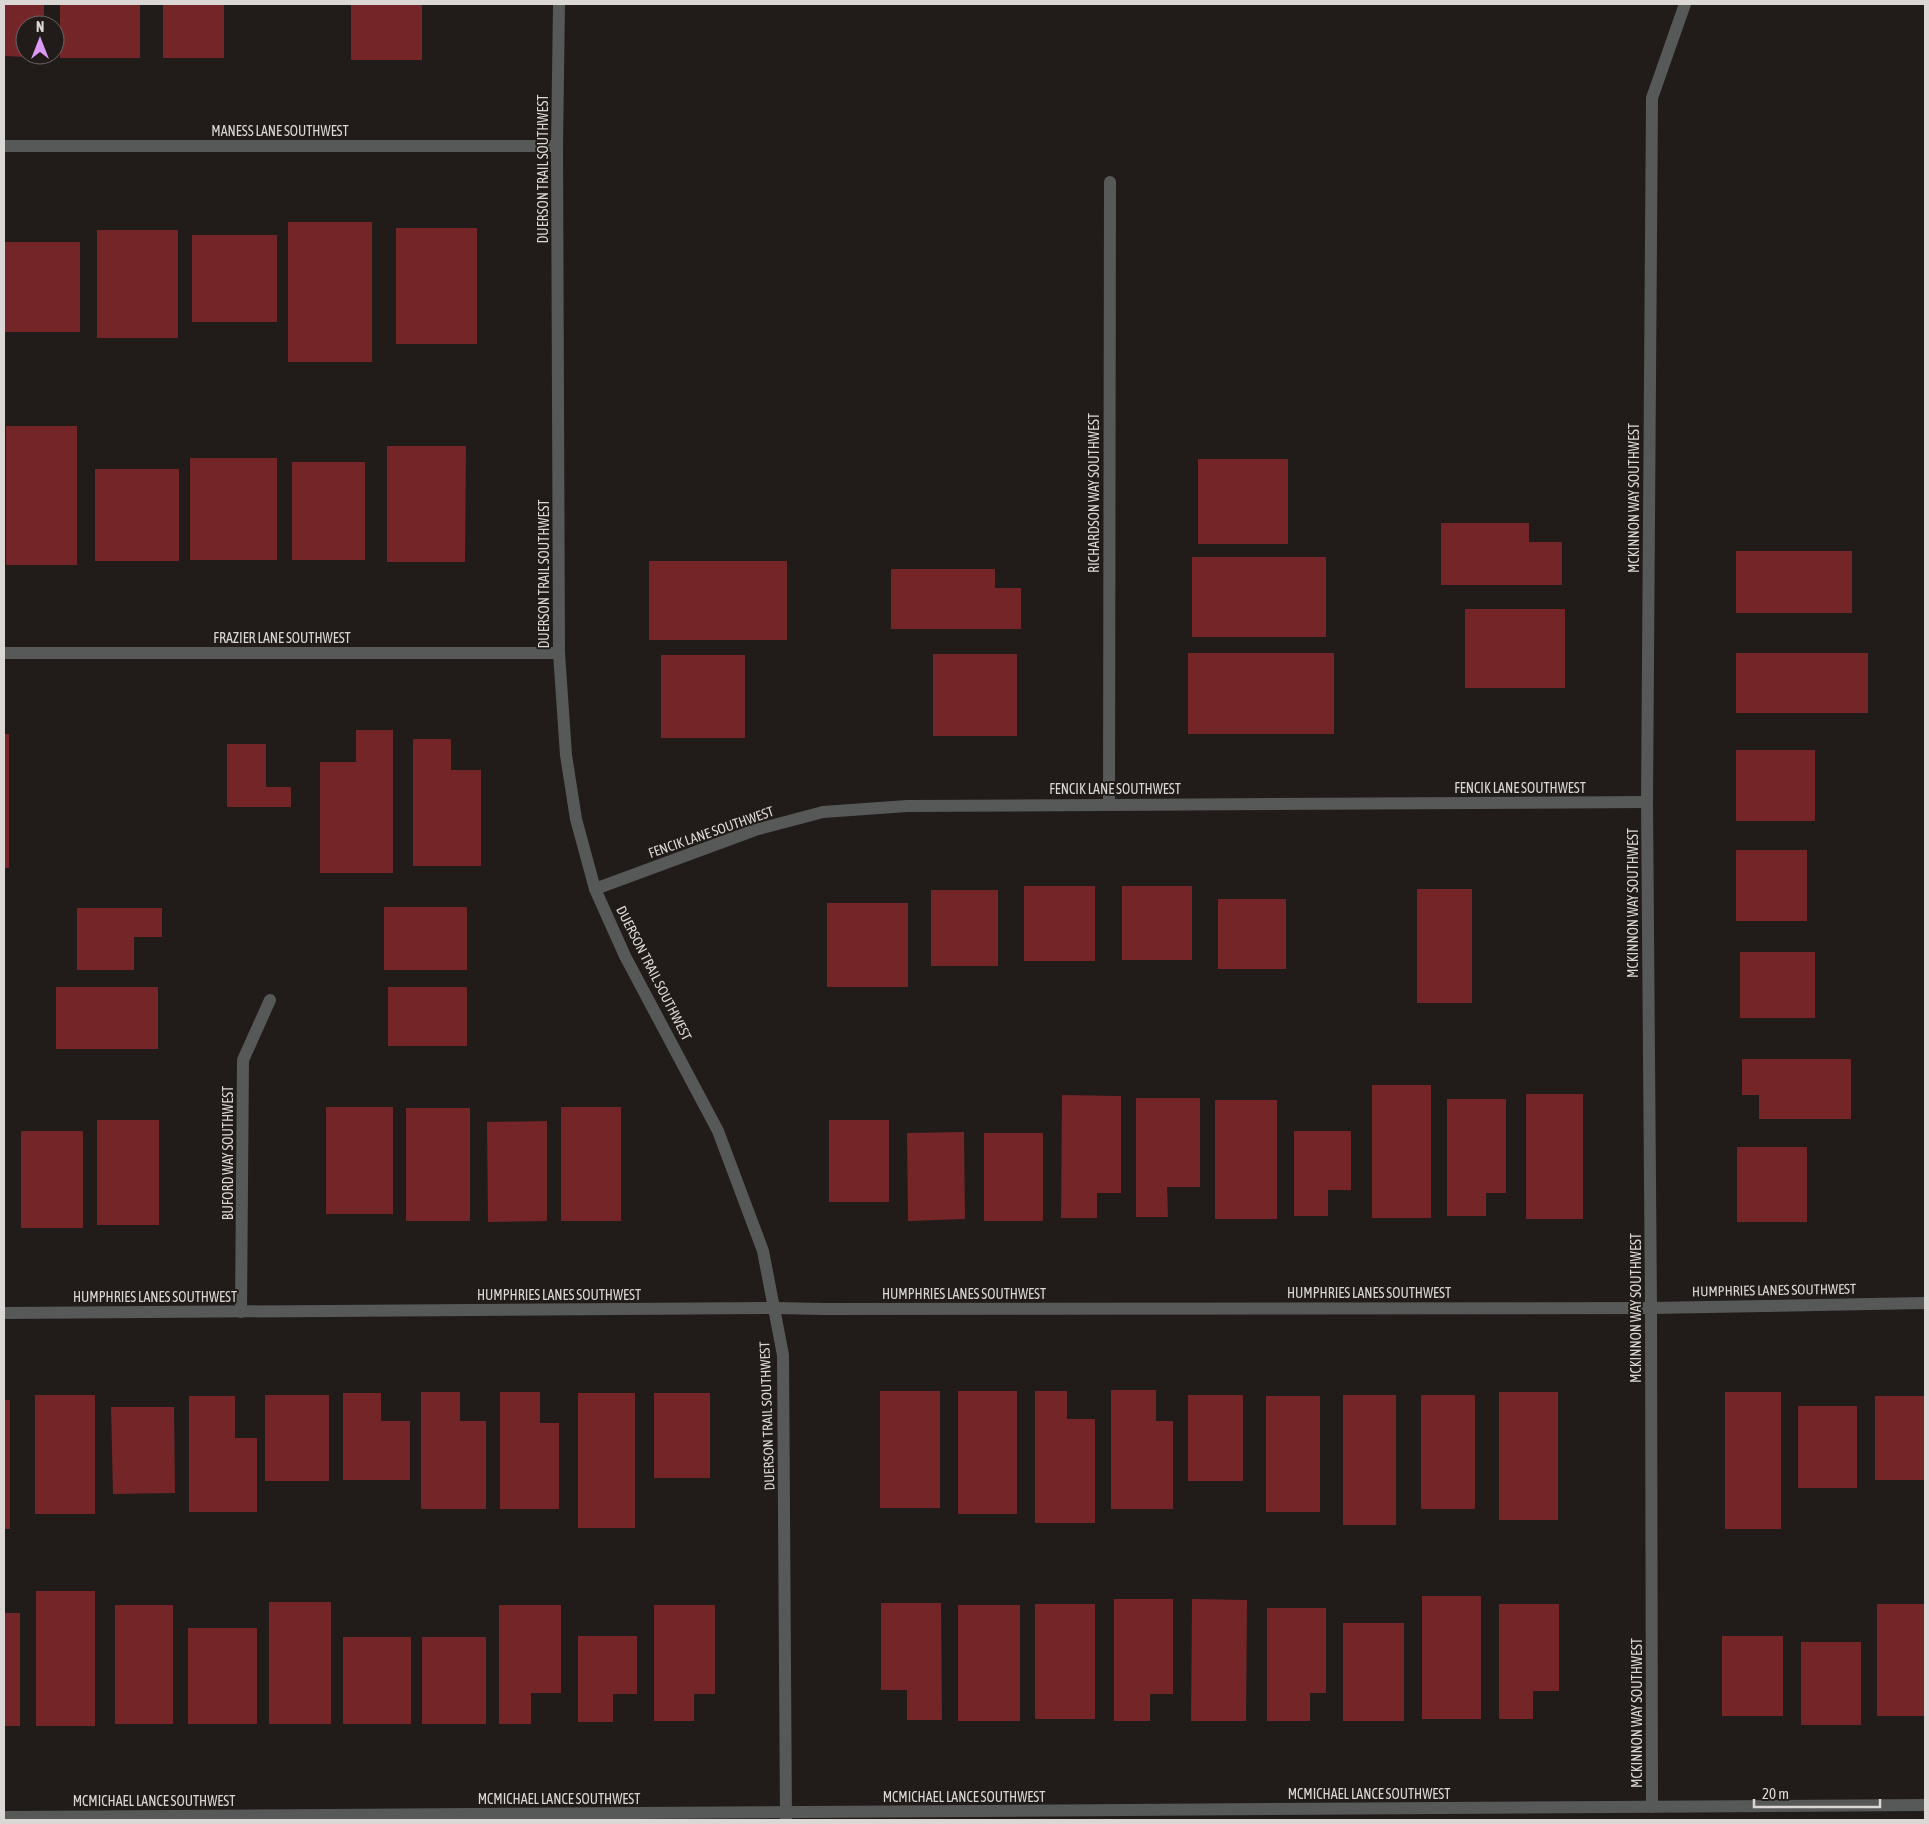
<svg xmlns="http://www.w3.org/2000/svg" width="1929" height="1824" viewBox="0 0 1929 1824" font-family="'Asap Condensed',sans-serif">
<style>
.building{fill:#742527}
.lines{fill:none;stroke-linecap:round;stroke-linejoin:round}
.street{stroke:#565957;stroke-width:12}
.labels{text-anchor:middle;dominant-baseline:central;stroke-width:4;stroke-linejoin:round;paint-order:stroke}
.street-label{font-size:14px;fill:#dad7d4;stroke:#211c19}
</style>
<rect width="100%" height="100%" fill="#211c19"/>
<g class="building">
<path d="M 4,4 L 44,4 L 44,25 L 25,25 L 25,57 L 4,56 Z"/>
<rect x="60" y="4" width="80" height="54"/>
<rect x="163" y="4" width="61" height="54"/>
<rect x="351" y="4" width="71" height="56"/>
<rect x="288" y="222" width="84" height="140"/>
<rect x="396" y="228" width="81" height="116"/>
<rect x="97" y="230" width="81" height="108"/>
<rect x="192" y="235" width="85" height="87"/>
<rect x="4" y="242" width="76" height="90"/>
<rect x="6" y="426" width="71" height="139"/>
<path d="M 387,446 L 466,446 L 465,562 L 387,562 Z"/>
<rect x="190" y="458" width="87" height="102"/>
<rect x="1198" y="459" width="90" height="85"/>
<rect x="292" y="462" width="73" height="98"/>
<rect x="95" y="469" width="84" height="92"/>
<path d="M 1441,523 L 1529,523 L 1529,542 L 1562,542 L 1562,585 L 1441,585 Z"/>
<rect x="1736" y="551" width="116" height="62"/>
<rect x="1192" y="557" width="134" height="80"/>
<rect x="649" y="561" width="138" height="79"/>
<path d="M 891,569 L 995,569 L 995,588 L 1021,588 L 1021,629 L 891,629 Z"/>
<rect x="1465" y="609" width="100" height="79"/>
<rect x="1188" y="653" width="146" height="81"/>
<rect x="1736" y="653" width="132" height="60"/>
<rect x="933" y="654" width="84" height="82"/>
<rect x="661" y="655" width="84" height="83"/>
<path d="M 356,730 L 393,730 L 393,873 L 320,873 L 320,762 L 356,762 Z"/>
<rect x="4" y="734" width="5" height="134"/>
<path d="M 413,739 L 451,739 L 451,770 L 481,770 L 481,866 L 413,866 Z"/>
<path d="M 227,744 L 266,744 L 266,787 L 291,787 L 291,807 L 227,807 Z"/>
<rect x="1736" y="750" width="79" height="71"/>
<rect x="1736" y="850" width="71" height="71"/>
<rect x="1024" y="886" width="71" height="75"/>
<rect x="1122" y="886" width="70" height="74"/>
<rect x="1417" y="889" width="55" height="114"/>
<rect x="931" y="890" width="67" height="76"/>
<rect x="1218" y="899" width="68" height="70"/>
<rect x="827" y="903" width="81" height="84"/>
<rect x="384" y="907" width="83" height="63"/>
<path d="M 77,908 L 162,908 L 162,937 L 134,937 L 134,970 L 77,970 Z"/>
<rect x="1740" y="952" width="75" height="66"/>
<rect x="56" y="987" width="102" height="62"/>
<rect x="388" y="987" width="79" height="59"/>
<path d="M 1742,1059 L 1851,1059 L 1851,1119 L 1759,1119 L 1759,1095 L 1742,1095 Z"/>
<rect x="1372" y="1085" width="59" height="133"/>
<rect x="1526" y="1094" width="57" height="125"/>
<path d="M 1062,1095 L 1121,1096 L 1121,1193 L 1097,1193 L 1097,1218 L 1061,1218 Z"/>
<path d="M 1136,1098 L 1200,1098 L 1200,1187 L 1167,1187 L 1168,1217 L 1136,1217 Z"/>
<path d="M 1447,1099 L 1506,1099 L 1506,1193 L 1486,1193 L 1486,1216 L 1447,1216 Z"/>
<rect x="1215" y="1100" width="62" height="119"/>
<rect x="326" y="1107" width="67" height="107"/>
<rect x="561" y="1107" width="60" height="114"/>
<rect x="406" y="1108" width="64" height="113"/>
<rect x="97" y="1120" width="62" height="105"/>
<rect x="829" y="1120" width="60" height="82"/>
<path d="M 547,1121 L 547,1221 L 488,1222 L 487,1122 Z"/>
<rect x="21" y="1131" width="62" height="97"/>
<path d="M 1294,1131 L 1351,1131 L 1351,1190 L 1328,1190 L 1328,1216 L 1294,1216 Z"/>
<path d="M 964,1132 L 965,1219 L 908,1221 L 907,1133 Z"/>
<rect x="984" y="1133" width="59" height="88"/>
<rect x="1737" y="1147" width="70" height="75"/>
<path d="M 1111,1390 L 1156,1390 L 1156,1421 L 1173,1421 L 1173,1509 L 1111,1509 Z"/>
<rect x="880" y="1391" width="60" height="117"/>
<rect x="958" y="1391" width="59" height="123"/>
<path d="M 1035,1391 L 1067,1391 L 1067,1419 L 1095,1419 L 1095,1523 L 1035,1523 Z"/>
<path d="M 421,1392 L 460,1392 L 460,1421 L 486,1421 L 486,1509 L 421,1509 Z"/>
<path d="M 500,1392 L 540,1392 L 540,1423 L 559,1423 L 559,1509 L 500,1509 Z"/>
<rect x="1499" y="1392" width="59" height="128"/>
<rect x="1725" y="1392" width="56" height="137"/>
<path d="M 343,1393 L 381,1393 L 381,1421 L 410,1421 L 410,1480 L 343,1480 Z"/>
<rect x="578" y="1393" width="57" height="135"/>
<rect x="654" y="1393" width="56" height="85"/>
<rect x="35" y="1395" width="60" height="119"/>
<rect x="265" y="1395" width="64" height="86"/>
<rect x="1188" y="1395" width="55" height="86"/>
<rect x="1343" y="1395" width="53" height="130"/>
<rect x="1421" y="1395" width="54" height="114"/>
<path d="M 189,1396 L 235,1396 L 235,1438 L 257,1438 L 257,1512 L 189,1512 Z"/>
<rect x="1266" y="1396" width="54" height="116"/>
<rect x="1875" y="1396" width="50" height="84"/>
<rect x="4" y="1400" width="6" height="129"/>
<rect x="1798" y="1406" width="59" height="82"/>
<path d="M 111,1407 L 174,1407 L 175,1493 L 113,1494 Z"/>
<rect x="36" y="1591" width="59" height="135"/>
<rect x="1422" y="1596" width="59" height="123"/>
<path d="M 1114,1599 L 1173,1599 L 1173,1694 L 1150,1694 L 1150,1721 L 1114,1721 Z"/>
<path d="M 1192,1599 L 1247,1600 L 1246,1721 L 1191,1721 Z"/>
<rect x="269" y="1602" width="62" height="122"/>
<path d="M 881,1603 L 941,1603 L 942,1720 L 907,1720 L 907,1690 L 881,1690 Z"/>
<rect x="1035" y="1604" width="60" height="115"/>
<path d="M 1499,1604 L 1559,1604 L 1559,1691 L 1533,1691 L 1533,1719 L 1499,1719 Z"/>
<rect x="1877" y="1604" width="48" height="112"/>
<rect x="115" y="1605" width="58" height="119"/>
<path d="M 499,1605 L 561,1605 L 561,1693 L 531,1693 L 531,1724 L 499,1724 Z"/>
<path d="M 654,1605 L 715,1605 L 715,1694 L 694,1694 L 694,1721 L 654,1721 Z"/>
<rect x="958" y="1605" width="62" height="116"/>
<path d="M 1267,1608 L 1326,1608 L 1326,1693 L 1310,1693 L 1310,1721 L 1267,1721 Z"/>
<rect x="4" y="1613" width="16" height="113"/>
<rect x="1343" y="1623" width="61" height="98"/>
<rect x="188" y="1628" width="69" height="96"/>
<path d="M 578,1636 L 637,1636 L 637,1694 L 613,1694 L 613,1722 L 578,1722 Z"/>
<rect x="1722" y="1636" width="61" height="80"/>
<rect x="343" y="1637" width="68" height="87"/>
<rect x="422" y="1637" width="64" height="87"/>
<rect x="1801" y="1642" width="60" height="83"/>
</g>
<g class="lines">
<g class="street">
<path d="M 559,4 L 557,146 L 559,653 L 566,755 L 576,819 L 595,889 L 625,956 L 718,1131 L 763,1251 L 783,1355 L 786,1820"/>
<path d="M 4,146 L 557,146"/>
<path d="M 4,653 L 559,653"/>
<path d="M 1109,804 L 1110,182"/>
<path d="M 595,889 L 755,830 L 823,812 L 907,806 L 1647,802"/>
<path d="M 241,1312 L 243,1060 L 270,1000"/>
<path d="M 4,1313 L 775,1308 L 825,1309 L 1651,1308 L 1925,1303"/>
<path d="M 1652,1807 L 1651,1308 L 1647,802 L 1652,98 L 1685,4"/>
<path d="M 4,1817 L 1925,1805"/>
</g>
</g>
<g class="labels">
<g class="street-label">
<text x="280" y="131">MANESS LANE SOUTHWEST</text>
<text transform="translate(543 169) rotate(-90)">DUERSON TRAIL SOUTHWEST</text>
<text transform="translate(1094 493) rotate(-90)">RICHARDSON WAY SOUTHWEST</text>
<text transform="translate(1634 498) rotate(-90)">MCKINNON WAY SOUTHWEST</text>
<text transform="translate(544 574) rotate(-90)">DUERSON TRAIL SOUTHWEST</text>
<text x="282" y="638">FRAZIER LANE SOUTHWEST</text>
<text x="1520" y="788">FENCIK LANE SOUTHWEST</text>
<text x="1115" y="789">FENCIK LANE SOUTHWEST</text>
<text transform="translate(711 832) rotate(-19)">FENCIK LANE SOUTHWEST</text>
<text transform="translate(1633 903) rotate(-90)">MCKINNON WAY SOUTHWEST</text>
<text transform="translate(654 973) rotate(63)">DUERSON TRAIL SOUTHWEST</text>
<text transform="translate(228 1153) rotate(-90)">BUFORD WAY SOUTHWEST</text>
<text transform="translate(1774 1290) rotate(-1)">HUMPHRIES LANES SOUTHWEST</text>
<text x="1369" y="1293">HUMPHRIES LANES SOUTHWEST</text>
<text x="964" y="1294">HUMPHRIES LANES SOUTHWEST</text>
<text x="559" y="1295">HUMPHRIES LANES SOUTHWEST</text>
<text x="155" y="1297">HUMPHRIES LANES SOUTHWEST</text>
<text transform="translate(1636 1308) rotate(-90)">MCKINNON WAY SOUTHWEST</text>
<text transform="translate(767 1416) rotate(-92)">DUERSON TRAIL SOUTHWEST</text>
<text transform="translate(1637 1713) rotate(-90)">MCKINNON WAY SOUTHWEST</text>
<text x="1369" y="1794">MCMICHAEL LANCE SOUTHWEST</text>
<text x="964" y="1797">MCMICHAEL LANCE SOUTHWEST</text>
<text x="559" y="1799">MCMICHAEL LANCE SOUTHWEST</text>
<text x="154" y="1801">MCMICHAEL LANCE SOUTHWEST</text>
</g>
</g>
<rect width="1929" height="1824" fill="none" stroke="#dad7d4" stroke-width="10"/>
<g transform="translate(40 40)"><circle r="24" fill="#211c19" stroke="#6b6764"/>
<path d="M0-4L9 19L0 12L-9 19Z" fill="#da9af6"/>
<text y="-8" font-size="14" font-weight="bold" text-anchor="middle" fill="#dad7d4">N</text>
</g>
<path d="M1754 1799v8h126v-8" fill="none" stroke="#dad7d4" stroke-width="2.5"/>
<text x="1762" y="1799" font-size="15" fill="#dad7d4" stroke="#211c19" stroke-width="4" paint-order="stroke">20 m</text>
</svg>
